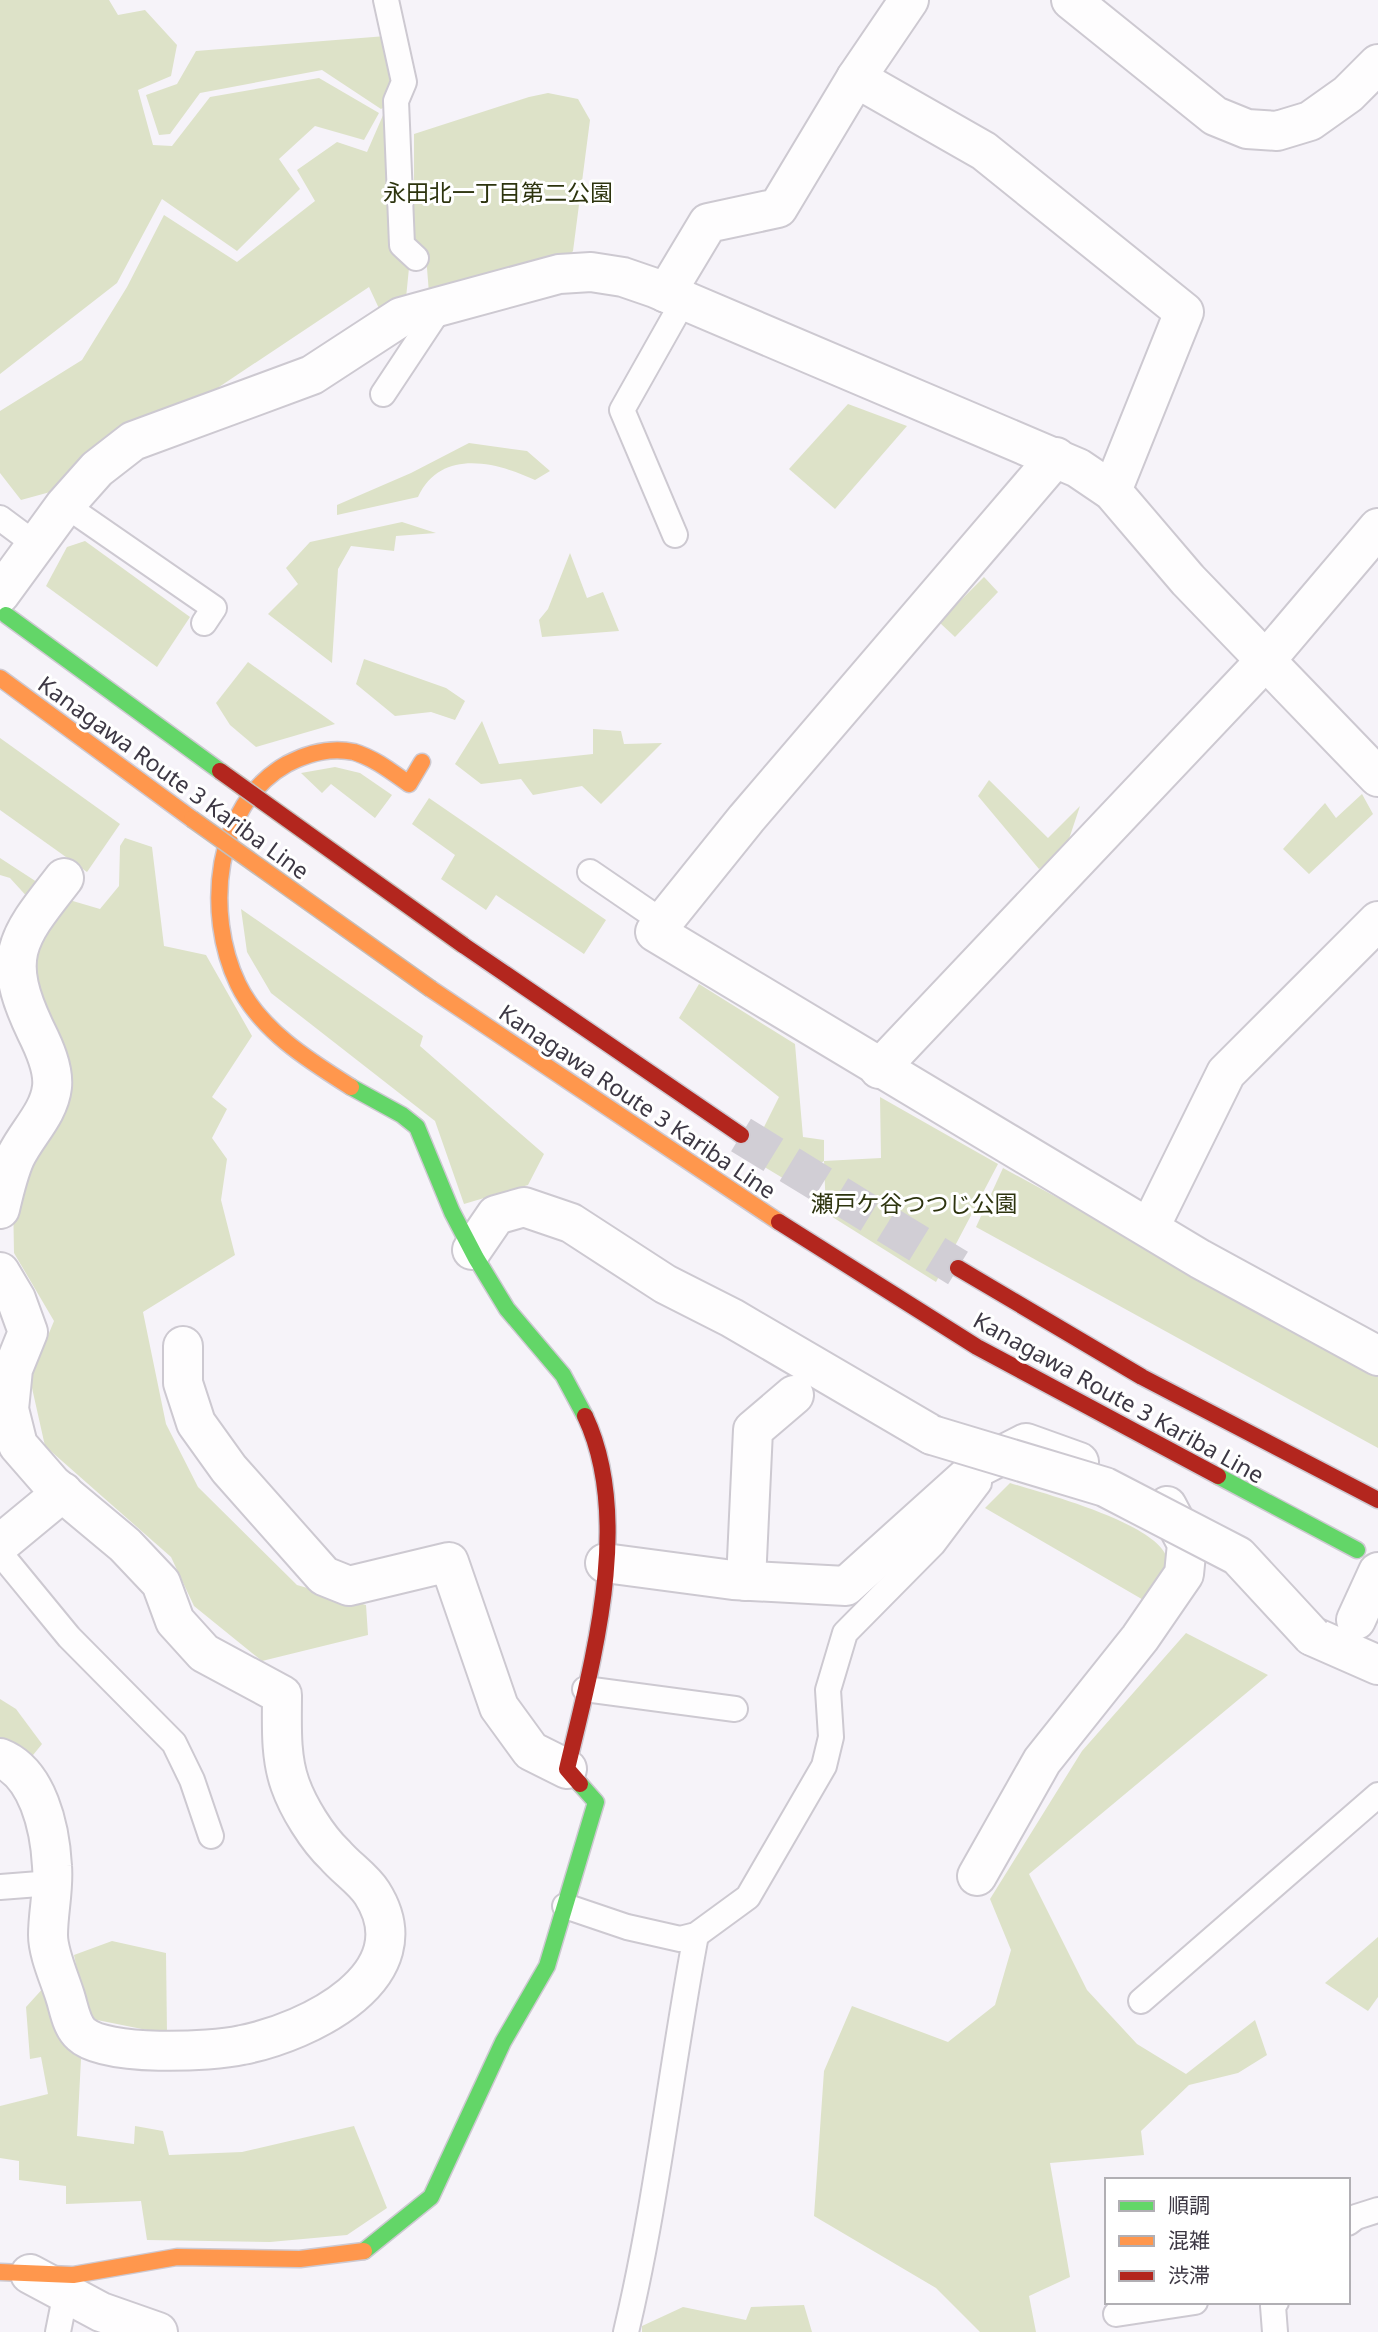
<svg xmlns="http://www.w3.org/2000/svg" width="1378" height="2332" viewBox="0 0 1378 2332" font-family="'Noto Sans','Noto Sans JP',sans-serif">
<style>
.green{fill:#dde2c8}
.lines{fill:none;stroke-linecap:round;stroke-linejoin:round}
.highway-tunnel{stroke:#d1ced5;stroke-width:38;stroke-dasharray:38 19;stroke-linecap:butt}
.lane-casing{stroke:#cdc9d1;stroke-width:28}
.street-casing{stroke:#cdc9d1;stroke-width:42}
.fast-casing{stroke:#cdc9d1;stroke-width:19}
.slow-casing{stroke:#cdc9d1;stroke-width:19}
.jam-casing{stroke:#cdc9d1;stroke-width:19}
.lane{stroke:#fefdfe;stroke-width:24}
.street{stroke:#fefdfe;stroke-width:38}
.fast{stroke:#63d668;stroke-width:16}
.slow{stroke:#ff974d;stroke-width:16}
.jam{stroke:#b3261e;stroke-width:16}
.street-bridge-casing{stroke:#cdc9d1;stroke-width:42;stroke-linecap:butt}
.slow-bridge-casing{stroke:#c5beba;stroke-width:19;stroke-linecap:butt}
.jam-bridge-casing{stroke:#c5beba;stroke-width:19;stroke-linecap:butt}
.street-bridge{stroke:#fefdfe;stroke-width:38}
.slow-bridge{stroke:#ff974d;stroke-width:16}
.jam-bridge{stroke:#b3261e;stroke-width:16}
.labels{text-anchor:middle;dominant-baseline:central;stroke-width:6;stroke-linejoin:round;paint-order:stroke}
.park-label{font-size:23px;fill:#2d340e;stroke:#fff}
.street-label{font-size:23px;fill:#3d3844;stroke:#fff}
</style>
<rect width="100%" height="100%" fill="#f6f3f9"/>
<g class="green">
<path d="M 0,0 L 109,0 L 118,15 L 145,10 L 177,45 L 171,76 L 138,90 L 153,145 L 172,146 L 210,97 L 319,78 L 379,113 L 364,140 L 315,126 L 279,159 L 300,189 L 237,251 L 162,199 L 117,283 L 0,374 Z"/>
<path d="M 386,36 L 397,84 L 391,103 L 381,109 L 322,70 L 200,93 L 170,134 L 159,135 L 146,95 L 177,84 L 196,51 Z"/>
<path d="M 548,93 L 578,99 L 590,120 L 573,251 L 565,261 L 429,293 L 426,256 L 414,241 L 414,134 L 529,97 Z"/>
<path d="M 384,113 L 392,114 L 409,268 L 405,308 L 383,317 L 369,287 L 219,387 L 225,399 L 72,486 L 21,500 L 0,473 L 0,411 L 82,360 L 127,287 L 164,215 L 237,262 L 315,201 L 297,170 L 337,142 L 367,152 Z"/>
<path d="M 848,404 L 907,426 L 835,509 L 789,469 Z"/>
<path d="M 469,443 L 527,451 L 550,471 L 535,480 C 496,462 441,448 418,497 L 337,515 L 337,505 L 411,473 Z"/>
<path d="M 402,522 L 436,533 L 396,536 L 394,551 L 351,546 L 338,569 L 332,663 L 268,614 L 298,584 L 286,568 L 310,542 Z"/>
<path d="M 85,541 L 190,617 L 157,667 L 46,586 L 67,547 Z"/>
<path d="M 570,553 L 587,598 L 603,592 L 619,631 L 542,637 L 539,620 L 548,609 Z"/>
<path d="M 984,577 L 998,592 L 955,637 L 939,622 Z"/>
<path d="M 364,659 L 446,688 L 465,701 L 455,720 L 431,712 L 395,716 L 356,684 Z"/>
<path d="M 248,662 L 335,724 L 256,747 L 230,725 L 216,703 Z"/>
<path d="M 482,721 L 499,764 L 593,754 L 593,729 L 621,731 L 624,744 L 662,743 L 601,804 L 582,786 L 533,795 L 521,779 L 481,784 L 455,764 Z"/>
<path d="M 0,738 L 120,824 L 87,872 L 0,810 Z"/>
<path d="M 335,767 L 360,773 L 392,795 L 375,818 L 331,784 L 322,793 L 301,773 Z"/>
<path d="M 989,780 L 1048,838 L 1080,806 L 1066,848 L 1039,869 L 978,796 Z"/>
<path d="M 1362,794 L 1373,814 L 1309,874 L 1283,849 L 1325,803 L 1336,818 Z"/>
<path d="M 429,798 L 606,920 L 584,954 L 496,895 L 486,910 L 441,879 L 455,855 L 412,824 Z"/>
<path d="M 125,838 L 152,847 L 164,946 L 206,955 L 252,1036 L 212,1097 L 227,1109 L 212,1138 L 227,1159 L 221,1200 L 235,1255 L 143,1312 L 166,1424 L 198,1487 L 297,1585 L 366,1605 L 368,1635 L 262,1661 L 194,1606 L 171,1557 L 45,1446 L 30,1379 L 54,1321 L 14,1253 L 13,1198 L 43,1137 L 27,952 L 66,899 L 100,909 L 119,886 L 120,846 Z"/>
<path d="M 0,858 L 43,886 L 31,901 L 10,878 L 0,875 Z"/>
<path d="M 241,909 L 423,1036 L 420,1046 L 544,1154 L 528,1185 L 464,1204 L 435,1121 L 271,993 L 247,952 Z"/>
<path d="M 699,984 L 795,1044 L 803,1137 L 824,1140 L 824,1161 L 881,1158 L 880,1097 L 998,1164 L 936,1282 L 826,1213 L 824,1161 L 791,1183 L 761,1165 L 759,1137 L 779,1097 L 679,1018 Z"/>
<path d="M 1003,1168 L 1378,1373 L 1378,1448 L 976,1227 Z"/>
<path d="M 1010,1483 C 1042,1493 1160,1524 1167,1559 C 1171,1575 1159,1591 1152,1605 L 985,1508 Z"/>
<path d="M 1186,1633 L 1268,1675 L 1029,1874 L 1087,1990 L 1137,2044 L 1186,2074 L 1255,2020 L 1267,2055 L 1238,2073 L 1189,2085 L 1141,2131 L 1144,2155 L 1050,2163 L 1070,2277 L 1029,2296 L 1036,2332 L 980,2332 L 936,2288 L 814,2216 L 824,2071 L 852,2006 L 948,2042 L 995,2005 L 1011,1950 L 990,1899 L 1082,1751 Z"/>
<path d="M 0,1699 L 16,1709 L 42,1744 L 29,1760 L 0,1741 Z"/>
<path d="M 1378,1937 L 1378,1997 L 1368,2011 L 1325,1983 Z"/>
<path d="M 112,1941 L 166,1953 L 167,2034 L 87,2018 L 74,1955 Z"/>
<path d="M 46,1985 L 56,2032 L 81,2059 L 77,2136 L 134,2144 L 135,2126 L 163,2131 L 169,2155 L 242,2152 L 354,2126 L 387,2208 L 347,2235 L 270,2242 L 147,2240 L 141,2201 L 66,2204 L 66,2186 L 19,2180 L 19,2161 L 0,2158 L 0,2106 L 48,2094 L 41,2057 L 30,2059 L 26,2007 Z"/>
<path d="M 804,2305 L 812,2332 L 642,2332 L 642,2326 L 683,2307 L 746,2320 L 751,2307 Z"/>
</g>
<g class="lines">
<path class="highway-tunnel" d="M 741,1135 L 958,1268"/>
<defs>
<g id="lane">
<path d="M 386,0 L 404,82 L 396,101 L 402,245 L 416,258"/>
<path d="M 383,394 L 442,305"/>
<path d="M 65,505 L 214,608 L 204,623"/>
<path d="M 0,518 L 35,544"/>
<path d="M 675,535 L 622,410 L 684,300"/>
<path d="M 590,872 L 663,922"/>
<path d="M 0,1553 L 69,1637 L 174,1743 L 192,1780 L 211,1836"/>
<path d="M 585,1689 L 735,1709"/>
<path d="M 0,1887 L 52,1883"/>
<path d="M 565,1906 L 627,1927 L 680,1939 L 696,1935 L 748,1897 L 824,1766 L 831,1737 L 828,1690 L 845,1633 L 933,1544 L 979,1483"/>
<path d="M 1141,2001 L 1378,1795"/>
<path d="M 1348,2223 L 1356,2217 L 1378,2210"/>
<path d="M 1116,2314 L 1195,2302"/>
<path d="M 58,2332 L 66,2292"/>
<path d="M 626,2332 C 657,2202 671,2067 696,1935"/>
<path d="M 1275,2332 L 1273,2306 L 1276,2302"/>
</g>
<g id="street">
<path d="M 1071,0 L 1215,116 L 1247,129 L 1277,131 L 1310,121 L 1348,94 L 1378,64"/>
<path d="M 856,78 L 984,151 L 1184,312 L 1112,491"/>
<path d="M 666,293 L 708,223 L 778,208 L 856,78 L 909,0"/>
<path d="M 1056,457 L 746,819 L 655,932 L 1200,1259 L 1378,1356"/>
<path d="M 0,594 L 65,505 L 97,469 L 133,441 L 312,375 L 401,317 L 419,312 L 559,274 L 591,272 L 623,277 L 655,288 L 1078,468 L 1112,491 L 1188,580 L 1378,777"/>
<path d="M 879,1069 L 1266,660 L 1378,528"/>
<path d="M 0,1209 C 4,1192 8,1174 15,1158 C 26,1134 49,1114 52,1087 C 54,1069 44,1047 36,1031 C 0,956 17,938 64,878"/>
<path d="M 1150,1227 L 1226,1073 L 1378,921"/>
<path d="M 472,1250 L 496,1215 L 524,1207 L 571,1223 L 665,1284 L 732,1318 L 932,1435"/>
<path d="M 0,1272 L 16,1299 L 28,1332 L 13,1369 L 9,1409 L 18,1445 L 52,1484 L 125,1545 L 161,1583 L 175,1621 L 204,1653 L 282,1695 C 282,1724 280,1756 290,1784 C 298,1807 317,1838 335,1855 C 346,1868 363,1879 372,1893 C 425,1976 308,2032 242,2045 C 211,2052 105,2057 81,2034 C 71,2025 69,2008 65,1996 C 59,1977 48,1953 48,1935 C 48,1912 54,1889 52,1866 C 50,1828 38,1773 0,1758"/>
<path d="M 183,1346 L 183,1383 L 196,1423 L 229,1469 L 324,1576 L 349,1586 L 449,1562 L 499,1707 L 531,1751 L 567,1769"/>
<path d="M 0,1544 L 63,1492"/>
<path d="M 605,1563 L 733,1580 L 846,1586 L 977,1468 L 1026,1443 L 1079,1462"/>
<path d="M 746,1581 L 753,1430 L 794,1395"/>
<path d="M 1356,1620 L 1378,1572"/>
<path d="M 1312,1636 L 1378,1665"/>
<path d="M 977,1876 L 1042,1761 L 1140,1638 L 1184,1574 L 1187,1544 L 1167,1506"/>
<path d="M 30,2274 L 101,2312 L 158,2332"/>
</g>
<g id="fast">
<path d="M 6,615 L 220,771"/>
<path d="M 351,1087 L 402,1115 L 417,1127 L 452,1212 L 476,1258 L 507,1309 L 563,1375 L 585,1416"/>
<path d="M 1218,1476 L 1357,1550"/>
<path d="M 364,2251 L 431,2197 L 503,2042 L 547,1966 L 596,1802 L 580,1784"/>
</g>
<g id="slow">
<path d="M 0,678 L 192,819"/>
<path d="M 431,989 L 779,1222"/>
<path d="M 351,1087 C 308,1060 260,1030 238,984 C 204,913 214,805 287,764 C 308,753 330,747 354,752 C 374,758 392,772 409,784 L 422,762"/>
<path d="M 0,2272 L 73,2275 L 177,2257 L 300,2259 L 364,2251"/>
</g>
<g id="jam">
<path d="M 463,945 L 741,1135"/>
<path d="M 779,1222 L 977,1347 L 1218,1476"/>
<path d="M 958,1268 L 1142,1377 L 1378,1500"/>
<path d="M 580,1784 L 567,1769 C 592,1663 634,1520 585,1416"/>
</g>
</defs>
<use href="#lane" class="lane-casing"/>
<use href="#street" class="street-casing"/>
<use href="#fast" class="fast-casing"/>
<use href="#slow" class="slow-casing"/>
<use href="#jam" class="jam-casing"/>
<use href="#lane" class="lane"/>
<use href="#street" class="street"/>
<use href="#fast" class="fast"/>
<use href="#slow" class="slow"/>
<use href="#jam" class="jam"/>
<defs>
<path id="street-bridge" d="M 932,1435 L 1105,1487 L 1238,1556 L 1312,1636"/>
<path id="slow-bridge" d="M 192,819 L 431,989"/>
<path id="jam-bridge" d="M 220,771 L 463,945"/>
</defs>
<use href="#street-bridge" class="street-bridge-casing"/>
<use href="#slow-bridge" class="slow-bridge-casing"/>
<use href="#jam-bridge" class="jam-bridge-casing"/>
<use href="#street-bridge" class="street-bridge"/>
<use href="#slow-bridge" class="slow-bridge"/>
<use href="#jam-bridge" class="jam-bridge"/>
</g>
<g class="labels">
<g class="park-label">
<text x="498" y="192">永田北一丁目第二公園</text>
<text x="914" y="1203">瀬戸ケ谷つつじ公園</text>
</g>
<g class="street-label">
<text transform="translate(174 777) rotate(36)">Kanagawa Route 3 Kariba Line</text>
<text transform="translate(638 1101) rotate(34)">Kanagawa Route 3 Kariba Line</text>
<text transform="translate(1119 1397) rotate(29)">Kanagawa Route 3 Kariba Line</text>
</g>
</g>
<rect x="1105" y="2178" width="245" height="126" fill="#ffffff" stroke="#b1afb4" stroke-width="2"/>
<rect x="1119" y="2201" width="35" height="10" fill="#63d668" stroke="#b1afb4" stroke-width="2"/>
<text x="1168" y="2213" font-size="21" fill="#3d3844">順調</text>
<rect x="1119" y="2236" width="35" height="10" fill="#ff974d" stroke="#b1afb4" stroke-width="2"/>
<text x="1168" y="2248" font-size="21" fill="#3d3844">混雑</text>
<rect x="1119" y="2271" width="35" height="10" fill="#b3261e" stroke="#b1afb4" stroke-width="2"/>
<text x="1168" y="2283" font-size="21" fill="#3d3844">渋滞</text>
</svg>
